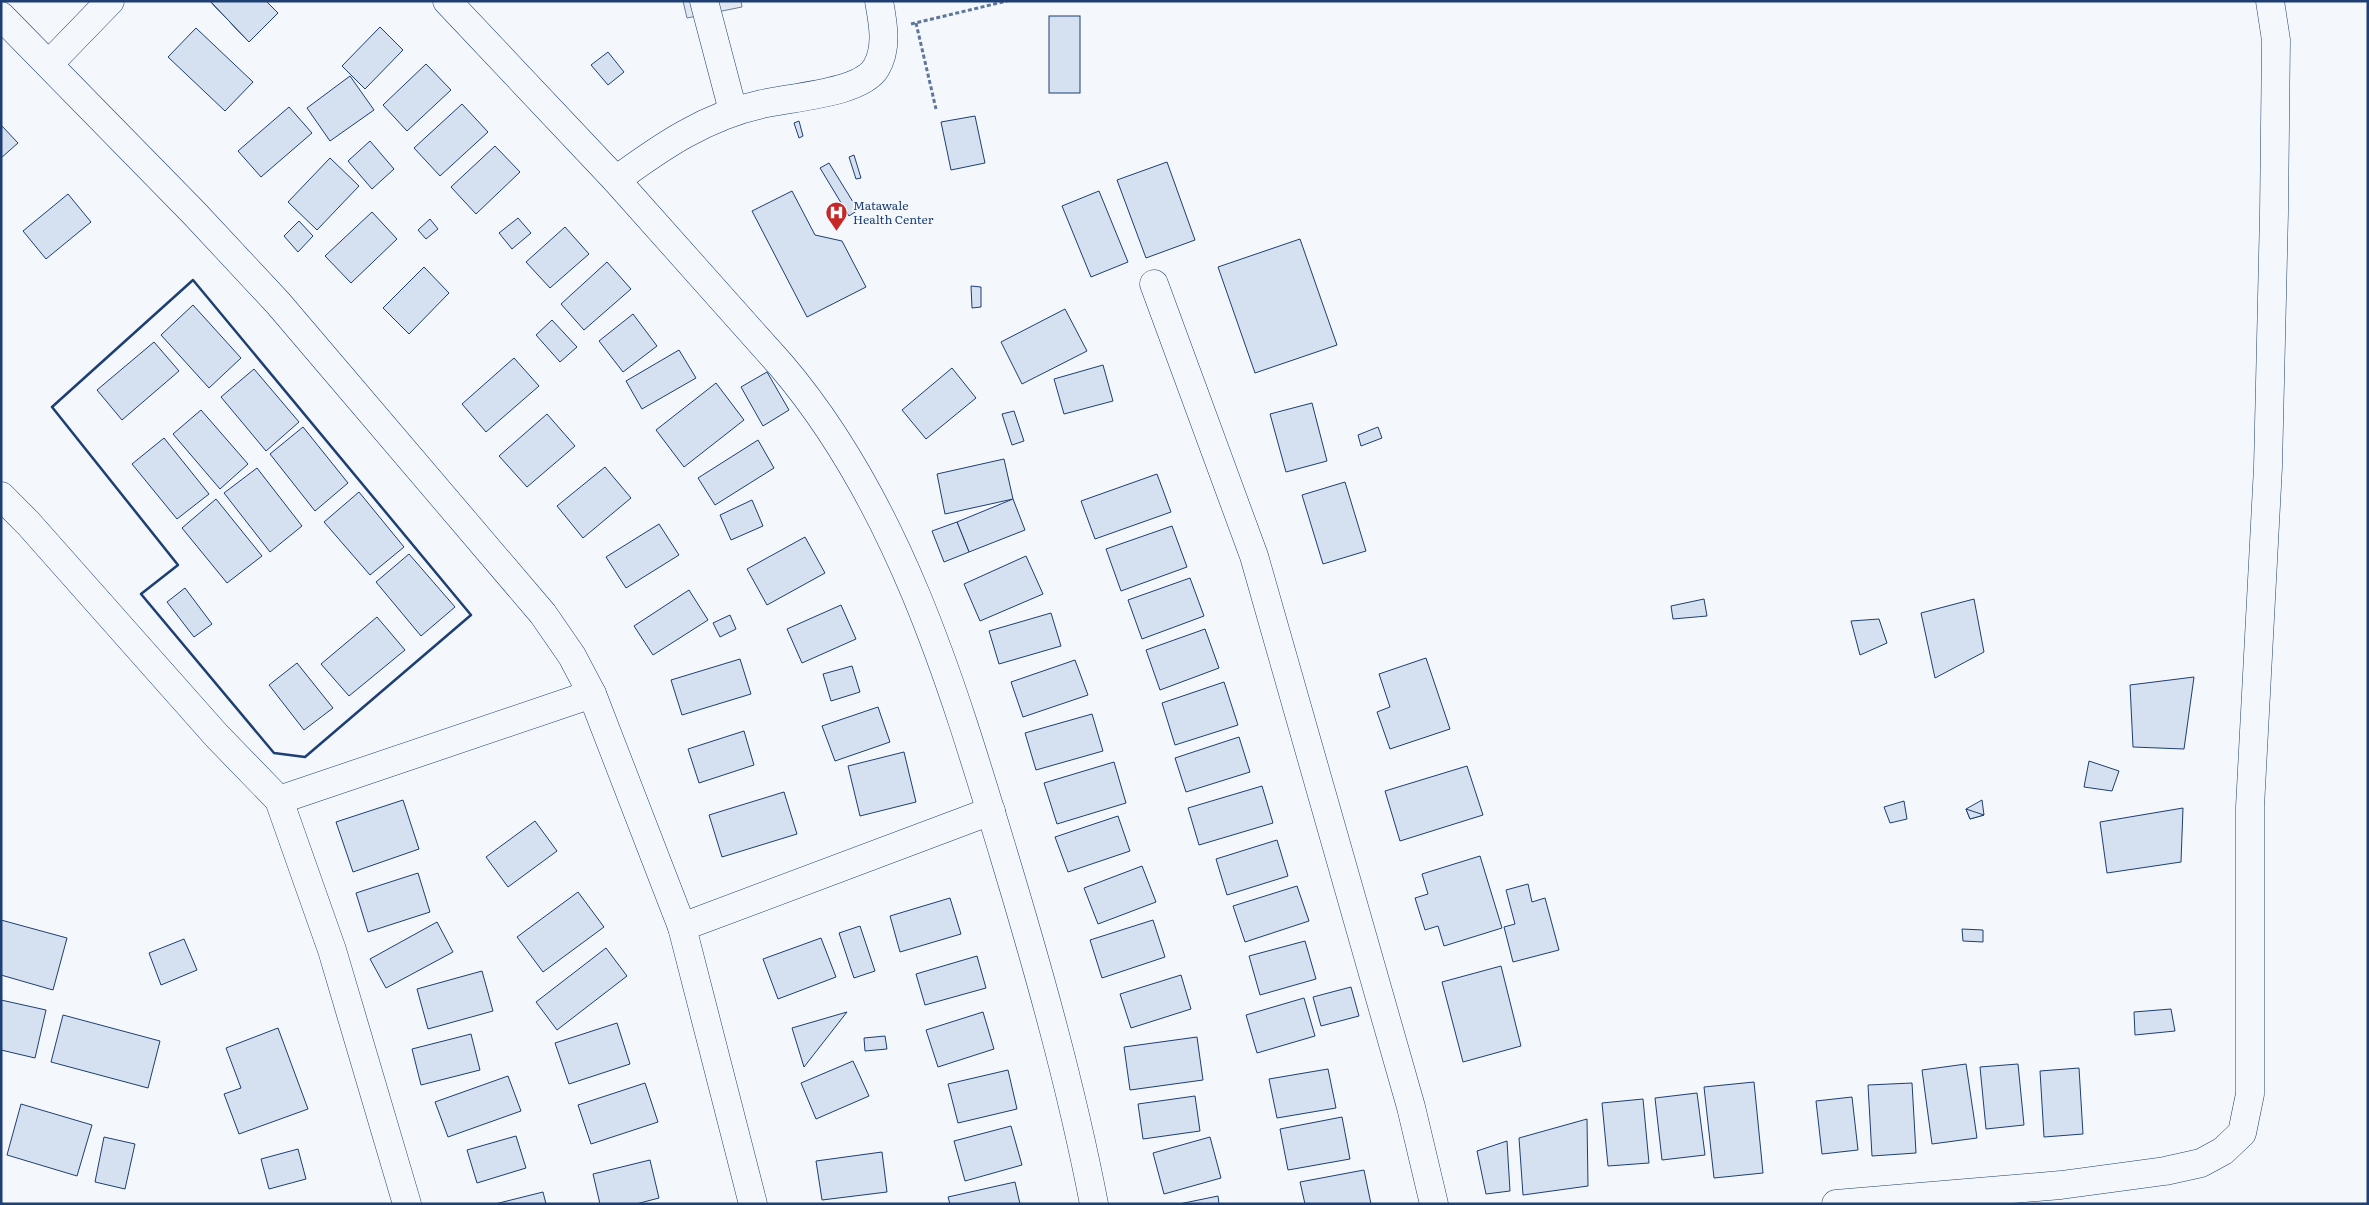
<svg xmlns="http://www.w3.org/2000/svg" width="2369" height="1205" viewBox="0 0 2369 1205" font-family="Literata,serif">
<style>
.parking{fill:#e3e8f0;stroke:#687fa3}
.building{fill:#d5e0f0;stroke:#1d3f73}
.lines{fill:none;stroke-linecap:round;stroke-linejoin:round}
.minor-casing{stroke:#1d3f73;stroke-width:29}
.path{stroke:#5e769c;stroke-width:3;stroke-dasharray:4 2.5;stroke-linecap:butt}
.minor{stroke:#f4f7fb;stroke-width:28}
.wall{stroke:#1d3f73;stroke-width:2.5}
.labels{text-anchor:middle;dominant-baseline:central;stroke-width:4;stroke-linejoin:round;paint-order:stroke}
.poi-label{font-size:12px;fill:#1d3f73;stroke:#f4f7fb;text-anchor:start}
</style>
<rect width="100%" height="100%" fill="#f4f7fb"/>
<path class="parking" d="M 683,1 L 741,1 L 742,7 L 687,18 Z"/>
<g class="building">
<path d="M 210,1 L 266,1 L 278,13 L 249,42 Z"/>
<path d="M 210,1 L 266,1 L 278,13 L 249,42 Z"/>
<path d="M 210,1 L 266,1 L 278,13 L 249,42 Z"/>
<path d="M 210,1 L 266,1 L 278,13 L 249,42 Z"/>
<rect x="1049" y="16" width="31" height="77"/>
<path d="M 380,27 L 403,50 L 365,89 L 342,66 Z"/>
<path d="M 196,28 L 253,82 L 225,111 L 168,57 Z"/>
<path d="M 608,52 L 624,72 L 608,85 L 591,65 Z"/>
<path d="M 426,64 L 451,90 L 407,131 L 383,105 Z"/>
<path d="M 350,76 L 374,110 L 330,141 L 307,108 Z"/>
<path d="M 462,104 L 488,132 L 440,176 L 414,148 Z"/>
<path d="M 289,107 L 312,133 L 261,177 L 238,151 Z"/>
<path d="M 975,116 L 985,163 L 951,170 L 941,122 Z"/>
<path d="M 799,121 L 803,136 L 799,138 L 794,123 Z"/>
<path d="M 1,125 L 18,143 L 1,158 Z"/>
<path d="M 370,141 L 394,169 L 372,189 L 348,161 Z"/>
<path d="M 495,146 L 520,172 L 476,214 L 451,187 Z"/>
<path d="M 854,155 L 861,178 L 856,179 L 849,157 Z"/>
<path d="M 330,158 L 359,186 L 317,230 L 288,202 Z"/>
<path d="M 1167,162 L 1195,240 L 1146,258 L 1117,180 Z"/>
<path d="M 829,163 L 858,210 L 849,216 L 820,168 Z"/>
<path d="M 792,191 L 815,235 L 842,241 L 866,287 L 807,317 L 752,211 Z"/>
<path d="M 1099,191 L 1128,262 L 1091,277 L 1062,206 Z"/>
<path d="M 68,194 L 91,222 L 46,259 L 23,231 Z"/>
<path d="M 372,212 L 397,239 L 351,283 L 325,256 Z"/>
<path d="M 518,218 L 531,233 L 512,249 L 499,233 Z"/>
<path d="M 430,219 L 438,229 L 426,239 L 418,230 Z"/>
<path d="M 299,221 L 313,236 L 298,252 L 284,236 Z"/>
<path d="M 565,227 L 589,254 L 550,288 L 526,262 Z"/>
<path d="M 1300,239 L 1337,345 L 1255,373 L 1218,267 Z"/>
<path d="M 607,262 L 631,289 L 584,330 L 561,304 Z"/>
<path d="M 424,267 L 449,293 L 409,334 L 383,308 Z"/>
<path d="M 971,286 L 981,287 L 981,307 L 972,308 Z"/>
<path d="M 193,305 L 241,358 L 209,388 L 161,335 Z"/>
<path d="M 1065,309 L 1087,351 L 1022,384 L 1001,342 Z"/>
<path d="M 633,314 L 657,346 L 623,372 L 599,341 Z"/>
<path d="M 552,320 L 577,347 L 560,362 L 536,335 Z"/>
<path d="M 154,342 L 179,371 L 122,420 L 97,390 Z"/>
<path d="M 679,350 L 696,378 L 642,409 L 626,381 Z"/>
<path d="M 514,358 L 539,386 L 486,432 L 462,404 Z"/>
<path d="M 1103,365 L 1113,401 L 1064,414 L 1054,379 Z"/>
<path d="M 952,368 L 976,398 L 926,439 L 902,410 Z"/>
<path d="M 254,369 L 299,422 L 266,451 L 221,397 Z"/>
<path d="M 767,372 L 789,410 L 763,426 L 741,387 Z"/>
<path d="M 716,383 L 744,420 L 684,467 L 656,430 Z"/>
<path d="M 1312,403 L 1327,461 L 1286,472 L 1270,414 Z"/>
<path d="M 201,410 L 248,464 L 220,489 L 173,434 Z"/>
<path d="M 1014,411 L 1024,441 L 1012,445 L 1002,414 Z"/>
<path d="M 547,414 L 575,446 L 527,487 L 499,456 Z"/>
<path d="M 303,427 L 348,483 L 315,511 L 270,454 Z"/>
<path d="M 1378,427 L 1382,438 L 1361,446 L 1358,435 Z"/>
<path d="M 164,438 L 209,494 L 177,519 L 132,464 Z"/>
<path d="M 758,440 L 774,468 L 715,505 L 698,478 Z"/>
<path d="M 1004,459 L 1013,499 L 945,514 L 937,474 Z"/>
<path d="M 605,467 L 631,498 L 583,538 L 557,506 Z"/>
<path d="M 257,468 L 302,526 L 270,552 L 224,493 Z"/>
<path d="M 1157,474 L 1171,512 L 1095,539 L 1081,501 Z"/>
<path d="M 1345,482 L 1366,551 L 1323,564 L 1302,495 Z"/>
<path d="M 359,492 L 404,547 L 370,575 L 324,522 Z"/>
<path d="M 216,499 L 262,556 L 227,583 L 182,528 Z"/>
<path d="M 1013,499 L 1025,530 L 969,552 L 957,522 Z"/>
<path d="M 752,500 L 763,526 L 731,540 L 720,515 Z"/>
<path d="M 957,522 L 969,552 L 944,562 L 932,531 Z"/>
<path d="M 659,524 L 679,555 L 626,588 L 606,557 Z"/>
<path d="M 1172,526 L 1187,567 L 1121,591 L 1106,549 Z"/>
<path d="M 805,537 L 825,573 L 767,605 L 747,569 Z"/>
<path d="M 409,554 L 455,607 L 421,636 L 376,582 Z"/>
<path d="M 1026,556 L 1043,594 L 980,621 L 964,584 Z"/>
<path d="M 1190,578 L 1204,616 L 1142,639 L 1128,600 Z"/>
<path d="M 185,588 L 212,624 L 194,637 L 167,602 Z"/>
<path d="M 689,590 L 708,620 L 653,655 L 634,626 Z"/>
<path d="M 1704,599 L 1707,616 L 1673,619 L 1671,606 Z"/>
<path d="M 1974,599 L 1984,652 L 1935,678 L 1921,613 Z"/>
<path d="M 841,605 L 856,639 L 802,663 L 787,629 Z"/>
<path d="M 1051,613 L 1061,646 L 999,664 L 989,631 Z"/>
<path d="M 730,615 L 736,629 L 720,637 L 713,623 Z"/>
<path d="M 377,617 L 405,650 L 349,696 L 321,664 Z"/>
<path d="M 1879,619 L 1887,643 L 1860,655 L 1851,621 Z"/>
<path d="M 1205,629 L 1219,668 L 1160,690 L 1146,650 Z"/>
<path d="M 1426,658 L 1450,729 L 1390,749 L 1377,712 L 1390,707 L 1379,674 Z"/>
<path d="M 740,659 L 751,694 L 682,715 L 671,680 Z"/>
<path d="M 1075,660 L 1088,695 L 1023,717 L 1011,682 Z"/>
<path d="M 297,663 L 333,708 L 304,730 L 269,685 Z"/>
<path d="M 852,666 L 860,692 L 831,701 L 823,674 Z"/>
<path d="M 2194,677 L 2184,749 L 2133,747 L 2130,685 Z"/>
<path d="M 1224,682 L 1238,725 L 1175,745 L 1162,703 Z"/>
<path d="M 878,707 L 890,742 L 835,761 L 822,726 Z"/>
<path d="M 1092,714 L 1103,751 L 1036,770 L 1025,733 Z"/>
<path d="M 744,731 L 754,765 L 699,783 L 688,749 Z"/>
<path d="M 1239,737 L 1250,772 L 1186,792 L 1175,758 Z"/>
<path d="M 904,752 L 916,802 L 860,816 L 848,766 Z"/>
<path d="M 2089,761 L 2119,771 L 2112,791 L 2084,787 Z"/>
<path d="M 1114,762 L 1126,803 L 1057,824 L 1044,783 Z"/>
<path d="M 1467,766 L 1483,815 L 1400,841 L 1385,791 Z"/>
<path d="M 1262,786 L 1273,823 L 1199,845 L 1188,808 Z"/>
<path d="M 784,792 L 797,834 L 722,857 L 709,815 Z"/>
<path d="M 403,800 L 419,849 L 353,872 L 336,822 Z"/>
<path d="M 1982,800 L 1984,815 L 1970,819 L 1966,809 Z"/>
<path d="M 1904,801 L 1907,819 L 1890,823 L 1884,807 Z"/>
<path d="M 2183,808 L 2181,862 L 2107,873 L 2100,822 Z"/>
<path d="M 1966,809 L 1984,815 L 1970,819 Z"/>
<path d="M 1118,816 L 1130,851 L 1068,872 L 1055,837 Z"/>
<path d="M 535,821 L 557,851 L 508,887 L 486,857 Z"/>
<path d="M 1277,840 L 1288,876 L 1227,895 L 1216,859 Z"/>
<path d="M 1480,856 L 1502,928 L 1444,946 L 1438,926 L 1425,930 L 1415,898 L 1428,894 L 1422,874 Z"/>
<path d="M 1142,866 L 1156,902 L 1098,924 L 1084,888 Z"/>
<path d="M 418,873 L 430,912 L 368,932 L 356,893 Z"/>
<path d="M 1528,884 L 1532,902 L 1545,898 L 1559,950 L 1513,962 L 1504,927 L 1515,924 L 1506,890 Z"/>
<path d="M 1297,886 L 1309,921 L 1245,942 L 1233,906 Z"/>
<path d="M 578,892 L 604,927 L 543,972 L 517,937 Z"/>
<path d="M 950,898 L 961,934 L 900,952 L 890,916 Z"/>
<path d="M 1,920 L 67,938 L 53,990 L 1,975 Z"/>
<path d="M 1153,920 L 1165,957 L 1102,978 L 1090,940 Z"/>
<path d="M 437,922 L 453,952 L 386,988 L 370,959 Z"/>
<path d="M 860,926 L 875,971 L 854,978 L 839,933 Z"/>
<path d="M 1962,929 L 1983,930 L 1983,942 L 1963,941 Z"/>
<path d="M 821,938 L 836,977 L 778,999 L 763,959 Z"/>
<path d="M 184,939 L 197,970 L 161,985 L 149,953 Z"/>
<path d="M 1305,941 L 1316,979 L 1260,995 L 1249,956 Z"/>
<path d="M 606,948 L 627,976 L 557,1030 L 536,1002 Z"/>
<path d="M 977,956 L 986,988 L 925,1005 L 916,974 Z"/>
<path d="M 1501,966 L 1521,1046 L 1463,1062 L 1442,982 Z"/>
<path d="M 482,971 L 493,1011 L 428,1029 L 417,989 Z"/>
<path d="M 1181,975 L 1191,1009 L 1131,1028 L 1120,994 Z"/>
<path d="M 1351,987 L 1359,1016 L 1321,1026 L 1313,997 Z"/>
<path d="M 1304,998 L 1315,1036 L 1257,1053 L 1246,1015 Z"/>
<path d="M 1,1000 L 46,1010 L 35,1058 L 1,1050 Z"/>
<path d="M 2171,1009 L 2175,1031 L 2135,1035 L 2134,1012 Z"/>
<path d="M 847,1012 L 804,1067 L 792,1028 Z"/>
<path d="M 983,1012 L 994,1049 L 938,1067 L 926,1030 Z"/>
<path d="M 63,1015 L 160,1041 L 148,1088 L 51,1062 Z"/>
<path d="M 617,1023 L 630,1064 L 569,1084 L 555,1043 Z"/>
<path d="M 278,1028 L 308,1109 L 239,1134 L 224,1094 L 241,1088 L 226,1048 Z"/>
<path d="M 471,1034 L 480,1070 L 421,1085 L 412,1049 Z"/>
<path d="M 885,1036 L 887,1049 L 865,1051 L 864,1038 Z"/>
<path d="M 1197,1037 L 1203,1080 L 1130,1090 L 1124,1047 Z"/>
<path d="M 853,1061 L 869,1096 L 816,1119 L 801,1083 Z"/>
<path d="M 1966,1064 L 1977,1138 L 1932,1144 L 1922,1070 Z"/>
<path d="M 2018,1064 L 2024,1125 L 1986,1129 L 1980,1067 Z"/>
<path d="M 2079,1068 L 2083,1134 L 2044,1137 L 2040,1071 Z"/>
<path d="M 1328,1069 L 1336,1108 L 1277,1118 L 1269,1079 Z"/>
<path d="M 1008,1070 L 1017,1109 L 958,1123 L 948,1084 Z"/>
<path d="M 508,1076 L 521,1111 L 448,1137 L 435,1102 Z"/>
<path d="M 1754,1082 L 1763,1173 L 1714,1178 L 1704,1087 Z"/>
<path d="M 645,1083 L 658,1122 L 591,1144 L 578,1105 Z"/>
<path d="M 1912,1083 L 1916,1153 L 1872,1156 L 1868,1085 Z"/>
<path d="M 1697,1093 L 1705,1155 L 1662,1160 L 1655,1098 Z"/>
<path d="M 1195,1096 L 1200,1131 L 1143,1139 L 1138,1104 Z"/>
<path d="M 1852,1097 L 1858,1150 L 1822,1154 L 1816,1101 Z"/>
<path d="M 1643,1099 L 1649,1163 L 1608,1166 L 1602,1103 Z"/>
<path d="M 21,1104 L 92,1125 L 77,1176 L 7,1155 Z"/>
<path d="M 1342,1117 L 1350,1159 L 1288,1170 L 1280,1129 Z"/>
<path d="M 1587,1119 L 1588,1186 L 1523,1195 L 1519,1138 Z"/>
<path d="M 1011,1126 L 1022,1165 L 965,1181 L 954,1141 Z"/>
<path d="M 516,1136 L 526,1168 L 477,1183 L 467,1150 Z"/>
<path d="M 104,1137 L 135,1144 L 125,1189 L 95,1182 Z"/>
<path d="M 1210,1137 L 1221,1178 L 1164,1194 L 1153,1153 Z"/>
<path d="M 1507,1141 L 1510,1191 L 1486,1194 L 1477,1151 Z"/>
<path d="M 298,1149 L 306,1179 L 269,1189 L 261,1159 Z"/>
<path d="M 882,1152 L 887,1192 L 822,1200 L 816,1161 Z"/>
<path d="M 650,1160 L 659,1198 L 636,1204 L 600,1204 L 593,1174 Z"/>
<path d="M 1364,1170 L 1371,1204 L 1305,1204 L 1300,1182 Z"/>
<path d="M 1015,1182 L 1020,1204 L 950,1204 L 948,1197 Z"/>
<path d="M 543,1192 L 546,1204 L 495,1204 Z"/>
<path d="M 1218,1196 L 1219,1204 L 1179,1204 Z"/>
</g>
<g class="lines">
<defs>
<g id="minor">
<path d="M 447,1 L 616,180 L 781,365 C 898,502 952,683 1003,852 C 1038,968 1071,1085 1094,1204"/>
<path d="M 704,1 L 733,111"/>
<path d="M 1,16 L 194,213 L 278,303 L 543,614 L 572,656 L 592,694 L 682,927 L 753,1204"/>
<path d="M 49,64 L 110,1"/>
<path d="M 616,180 C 661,147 706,116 762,104 C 790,97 860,94 876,68 C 888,48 883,23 879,1"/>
<path d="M 1154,284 L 1254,556 L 1411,1107 L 1434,1204"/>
<path d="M 1,496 L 28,523 L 216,735 L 279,800 L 332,950 L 407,1204"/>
<path d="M 279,800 L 592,694"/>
<path d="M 682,927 L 991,811"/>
<path d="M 1836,1204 L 2061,1185 L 2165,1171 L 2201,1163 L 2223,1151 L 2242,1133 L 2250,1094 L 2250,807 L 2268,467 L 2274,213 L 2276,40 L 2270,1"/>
</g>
</defs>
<use href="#minor" class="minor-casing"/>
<g class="path">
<path d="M 916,23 L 936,109"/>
<path d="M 911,24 L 1007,1"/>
</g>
<use href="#minor" class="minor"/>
<path class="wall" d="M 193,280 L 471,615 L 305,757 L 274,753 L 141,594 L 178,565 L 52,407 Z"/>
</g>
<defs>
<symbol id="hospital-pin" viewBox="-11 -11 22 30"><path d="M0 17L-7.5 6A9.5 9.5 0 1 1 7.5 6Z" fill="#c62828" stroke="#f4f7fb"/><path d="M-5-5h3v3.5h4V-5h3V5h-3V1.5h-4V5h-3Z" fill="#fff"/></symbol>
</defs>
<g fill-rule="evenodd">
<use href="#hospital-pin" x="824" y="200" width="25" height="34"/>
</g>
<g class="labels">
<g class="poi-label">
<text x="853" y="205">Matawale<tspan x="853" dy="14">Health Center</tspan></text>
</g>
</g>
<rect width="2369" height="1205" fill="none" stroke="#1d3f73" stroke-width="5"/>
</svg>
